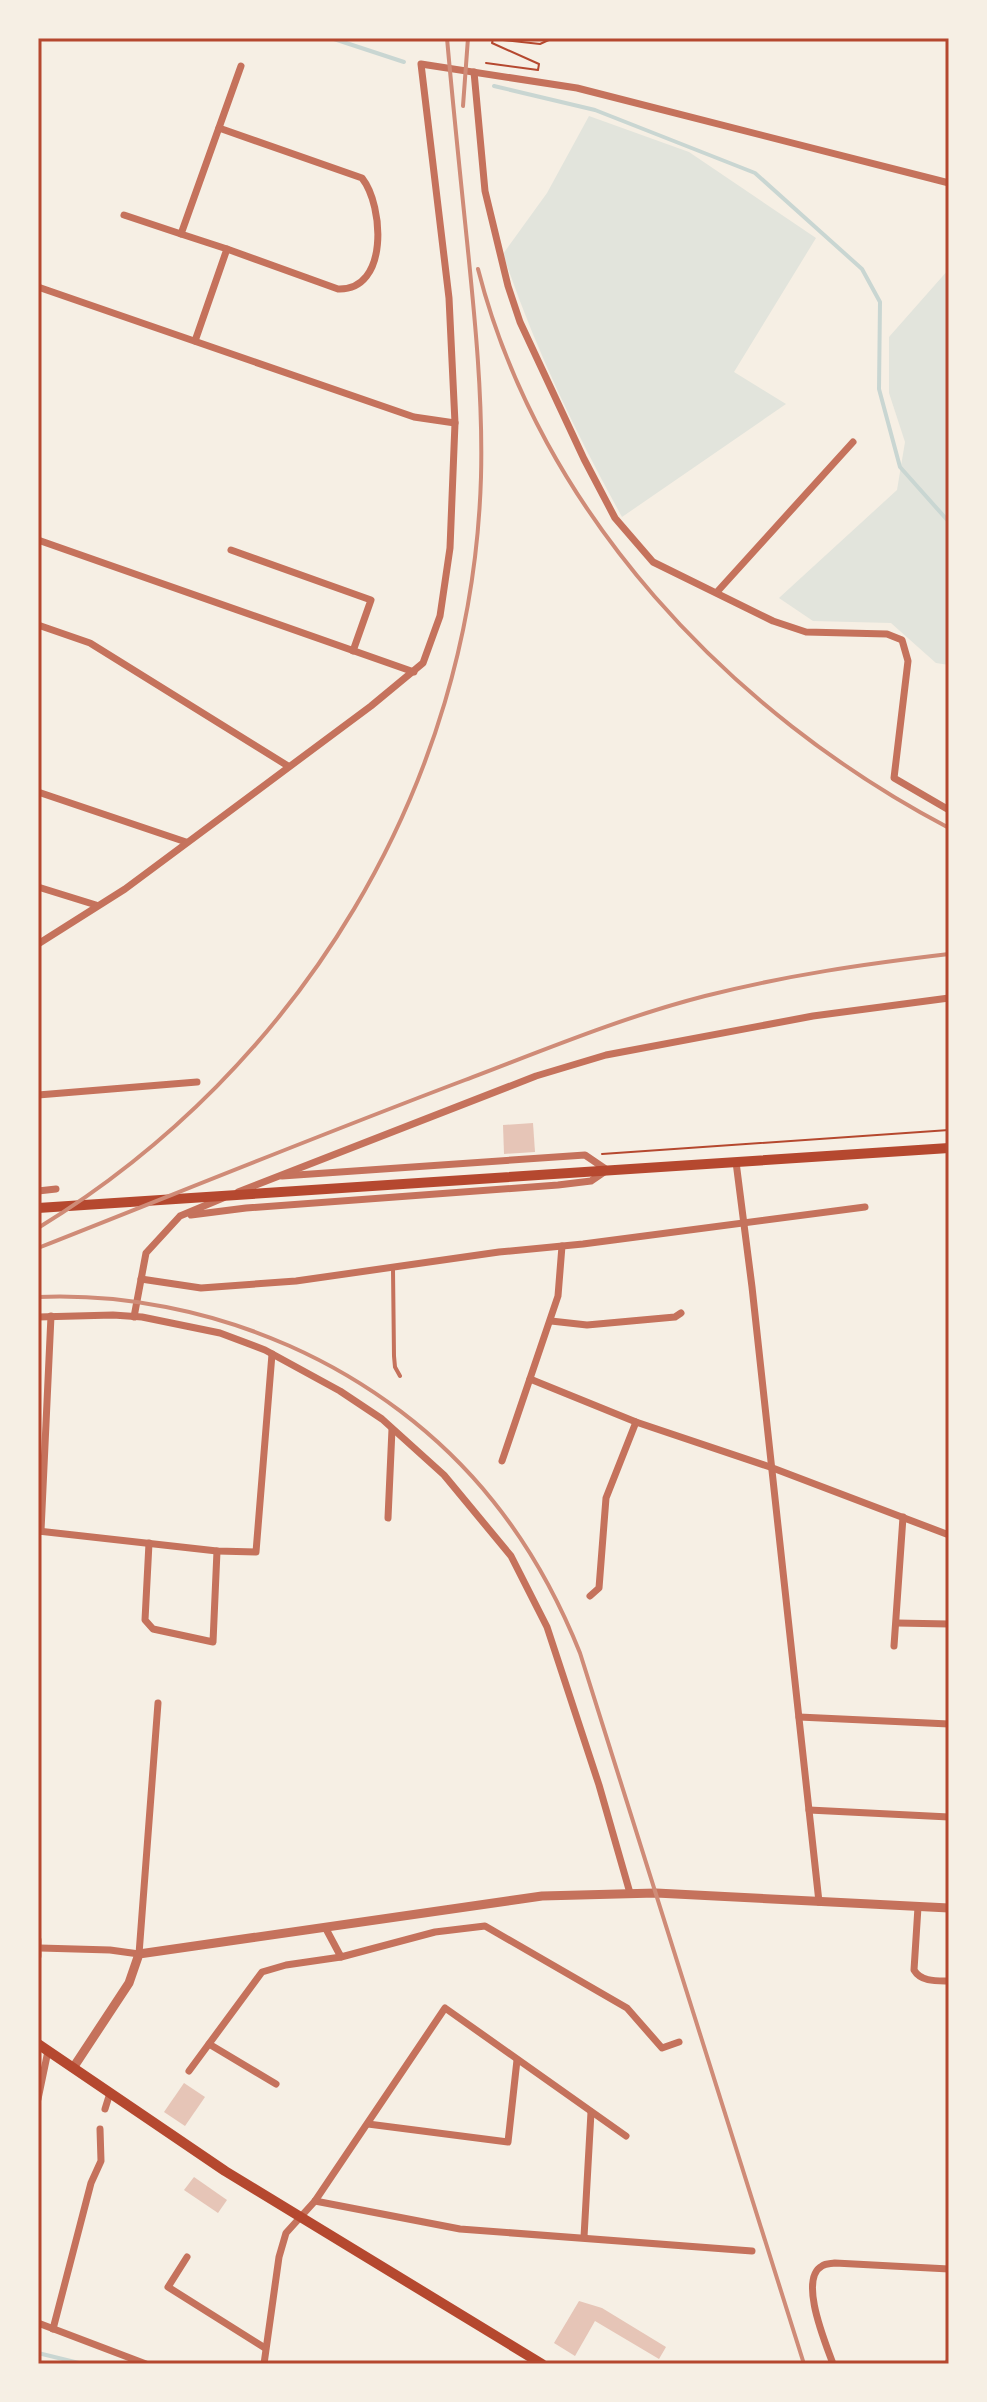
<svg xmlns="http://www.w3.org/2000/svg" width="987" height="2402" viewBox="0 0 987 2402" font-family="'DM Sans',sans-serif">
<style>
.green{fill:#e2e4dc}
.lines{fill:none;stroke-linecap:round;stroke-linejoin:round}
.stream{stroke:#c9d6d2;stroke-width:4}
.building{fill:#e6c5b7}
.path{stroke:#b5482f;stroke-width:2}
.service{stroke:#c5725c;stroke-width:4}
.minor{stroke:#c5725c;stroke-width:7}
.tertiary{stroke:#c5725c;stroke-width:9}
.secondary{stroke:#b5482f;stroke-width:10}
.rail{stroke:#cf8b77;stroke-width:4}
.neatline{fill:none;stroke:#b5482f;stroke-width:3}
</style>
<rect width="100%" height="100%" fill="#f6efe4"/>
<g class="green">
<path d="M 589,116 L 689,152 L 816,238 L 734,372 L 786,404 L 622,517 C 575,432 534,346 503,254 L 547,193 Z"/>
<path d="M 949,269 L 949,665 L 936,663 L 891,623 L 813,621 L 779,598 L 897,490 L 905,442 L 889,393 L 889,337 Z"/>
</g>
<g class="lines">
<g class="stream">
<path d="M 331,38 L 404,62"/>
<path d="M 494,86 L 595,110 L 755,173 L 862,269 L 880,302 L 879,389 L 900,467 L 949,522"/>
<path d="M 38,2353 L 83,2364"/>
</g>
</g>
<g class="building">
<path d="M 533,1123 L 535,1152 L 504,1154 L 503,1125 Z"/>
<path d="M 184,2083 L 205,2097 L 185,2126 L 164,2112 Z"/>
<path d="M 194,2177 L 227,2200 L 218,2213 L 184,2190 Z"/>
<path d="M 579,2301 L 602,2308 L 666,2347 L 659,2359 L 595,2321 L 575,2356 L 554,2343 Z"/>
</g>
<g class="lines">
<g class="path">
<path d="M 486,63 L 538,70 L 539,64 L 492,43 L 493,39 L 540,44 L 553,38"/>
<path d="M 602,1154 L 949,1130"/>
</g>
<path class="service" d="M 393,1269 L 394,1356 L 395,1367 L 400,1376"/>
<g class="minor">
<path d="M 474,72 L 485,191 L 508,286 L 520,322 L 584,459 L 615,518 L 653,562 L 773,621 L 806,632 L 887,634 L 902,640 L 908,661 L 894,778 L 949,810"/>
<path d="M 219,128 L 362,178 C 384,206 389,291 338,289 L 227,249"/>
<path d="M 124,215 L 181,234"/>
<path d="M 38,287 L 414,417 L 455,423"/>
<path d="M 195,341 L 227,249 L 181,234 L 241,66"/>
<path d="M 38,540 L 414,672"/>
<path d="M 231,550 L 371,600 L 353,651"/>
<path d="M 717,592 L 853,442"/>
<path d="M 38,625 L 90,643 L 288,766"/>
<path d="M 38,792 L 186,842"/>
<path d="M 38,887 L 96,905"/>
<path d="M 38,944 L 125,889 L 371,706 L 423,663 L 440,616 L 450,548 L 455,423 L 449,298 L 421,64 L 577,88 L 949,183"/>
<path d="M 38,1095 L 197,1082"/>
<path d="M 736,1162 L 752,1287 L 819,1902"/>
<path d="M 38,1191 L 56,1189"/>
<path d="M 238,1192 L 536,1076 L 606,1055 L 813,1016 L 949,998"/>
<path d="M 191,1215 L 246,1208 L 558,1185 L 591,1181 L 607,1170 L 585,1155 L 282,1176"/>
<path d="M 141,1279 L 201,1288 L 296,1281 L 499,1252 L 583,1244 L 865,1207"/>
<path d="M 38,1317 L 113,1315 L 142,1317 L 220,1333 L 265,1350 L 340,1391 L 382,1419 L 444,1475 L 511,1556 L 547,1627 L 599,1785 L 630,1893"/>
<path d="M 134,1317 L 146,1253 L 180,1216 L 223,1198"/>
<path d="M 551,1321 L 587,1325 L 675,1317 L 681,1313"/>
<path d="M 530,1379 L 636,1422 L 770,1467 L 949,1535"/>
<path d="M 502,1461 L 558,1296 L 562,1246"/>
<path d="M 388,1518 L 392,1429"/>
<path d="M 38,1531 L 217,1551 L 256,1552 L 272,1354"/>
<path d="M 41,1531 L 51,1316"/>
<path d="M 149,1543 L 145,1620 L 153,1629 L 213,1642 L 217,1551"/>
<path d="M 590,1596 L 599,1588 L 606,1498 L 636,1422"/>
<path d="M 897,1623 L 949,1624"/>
<path d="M 894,1646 L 903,1517"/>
<path d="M 799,1717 L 949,1724"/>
<path d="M 809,1810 L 949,1817"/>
<path d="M 918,1907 L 914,1970 C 921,1982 936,1981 949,1981"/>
<path d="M 325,1927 L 341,1957 L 435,1932 L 485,1926 L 627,2008 L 662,2048 L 679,2042"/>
<path d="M 38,1940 L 38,1956"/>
<path d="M 40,1948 L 110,1950 L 139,1954 L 158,1703"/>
<path d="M 209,2044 L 276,2084"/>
<path d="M 189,2071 L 262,1972 L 286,1965 L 341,1957"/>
<path d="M 38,2099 L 48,2051"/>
<path d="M 105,2109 L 110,2093"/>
<path d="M 368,2124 L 508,2142 L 517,2060"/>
<path d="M 315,2201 L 460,2229 L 752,2251"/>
<path d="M 584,2237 L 591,2112"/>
<path d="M 187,2257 L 168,2287 L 265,2348"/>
<path d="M 38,2323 L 146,2364"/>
<path d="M 53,2329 L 91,2183 L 101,2161 L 100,2129"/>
<path d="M 264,2364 L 279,2257 L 286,2233 L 315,2201 L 445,2008 L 626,2136"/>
<path d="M 833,2364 C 826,2344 798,2279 822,2266 C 826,2263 831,2264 835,2263 L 949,2269"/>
<path d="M 948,2364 L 949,2361"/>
</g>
<path class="tertiary" d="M 73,2068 L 129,1983 L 139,1954 L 542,1896 L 656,1893 L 949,1908"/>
<g class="secondary">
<path d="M 38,1208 L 949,1148"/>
<path d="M 38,2044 L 225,2171 L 542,2364"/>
</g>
<g class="rail">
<path d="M 463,106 L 468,38"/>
<path d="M 478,269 C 540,512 730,713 949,828"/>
<path d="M 38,1228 C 300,1068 472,786 481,477 C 483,398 475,319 467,241 C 460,173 453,106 447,38"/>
<path d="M 38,1248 C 180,1192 322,1134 465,1080 C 544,1050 623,1017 705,996 C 788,975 864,964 949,954"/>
<path d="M 38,1297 C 209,1290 385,1366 493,1501 C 530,1547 558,1598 580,1653 L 804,2364"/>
</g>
</g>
<rect width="987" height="2402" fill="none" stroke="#f6efe4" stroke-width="80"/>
<rect x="40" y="40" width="907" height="2322" class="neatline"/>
</svg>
